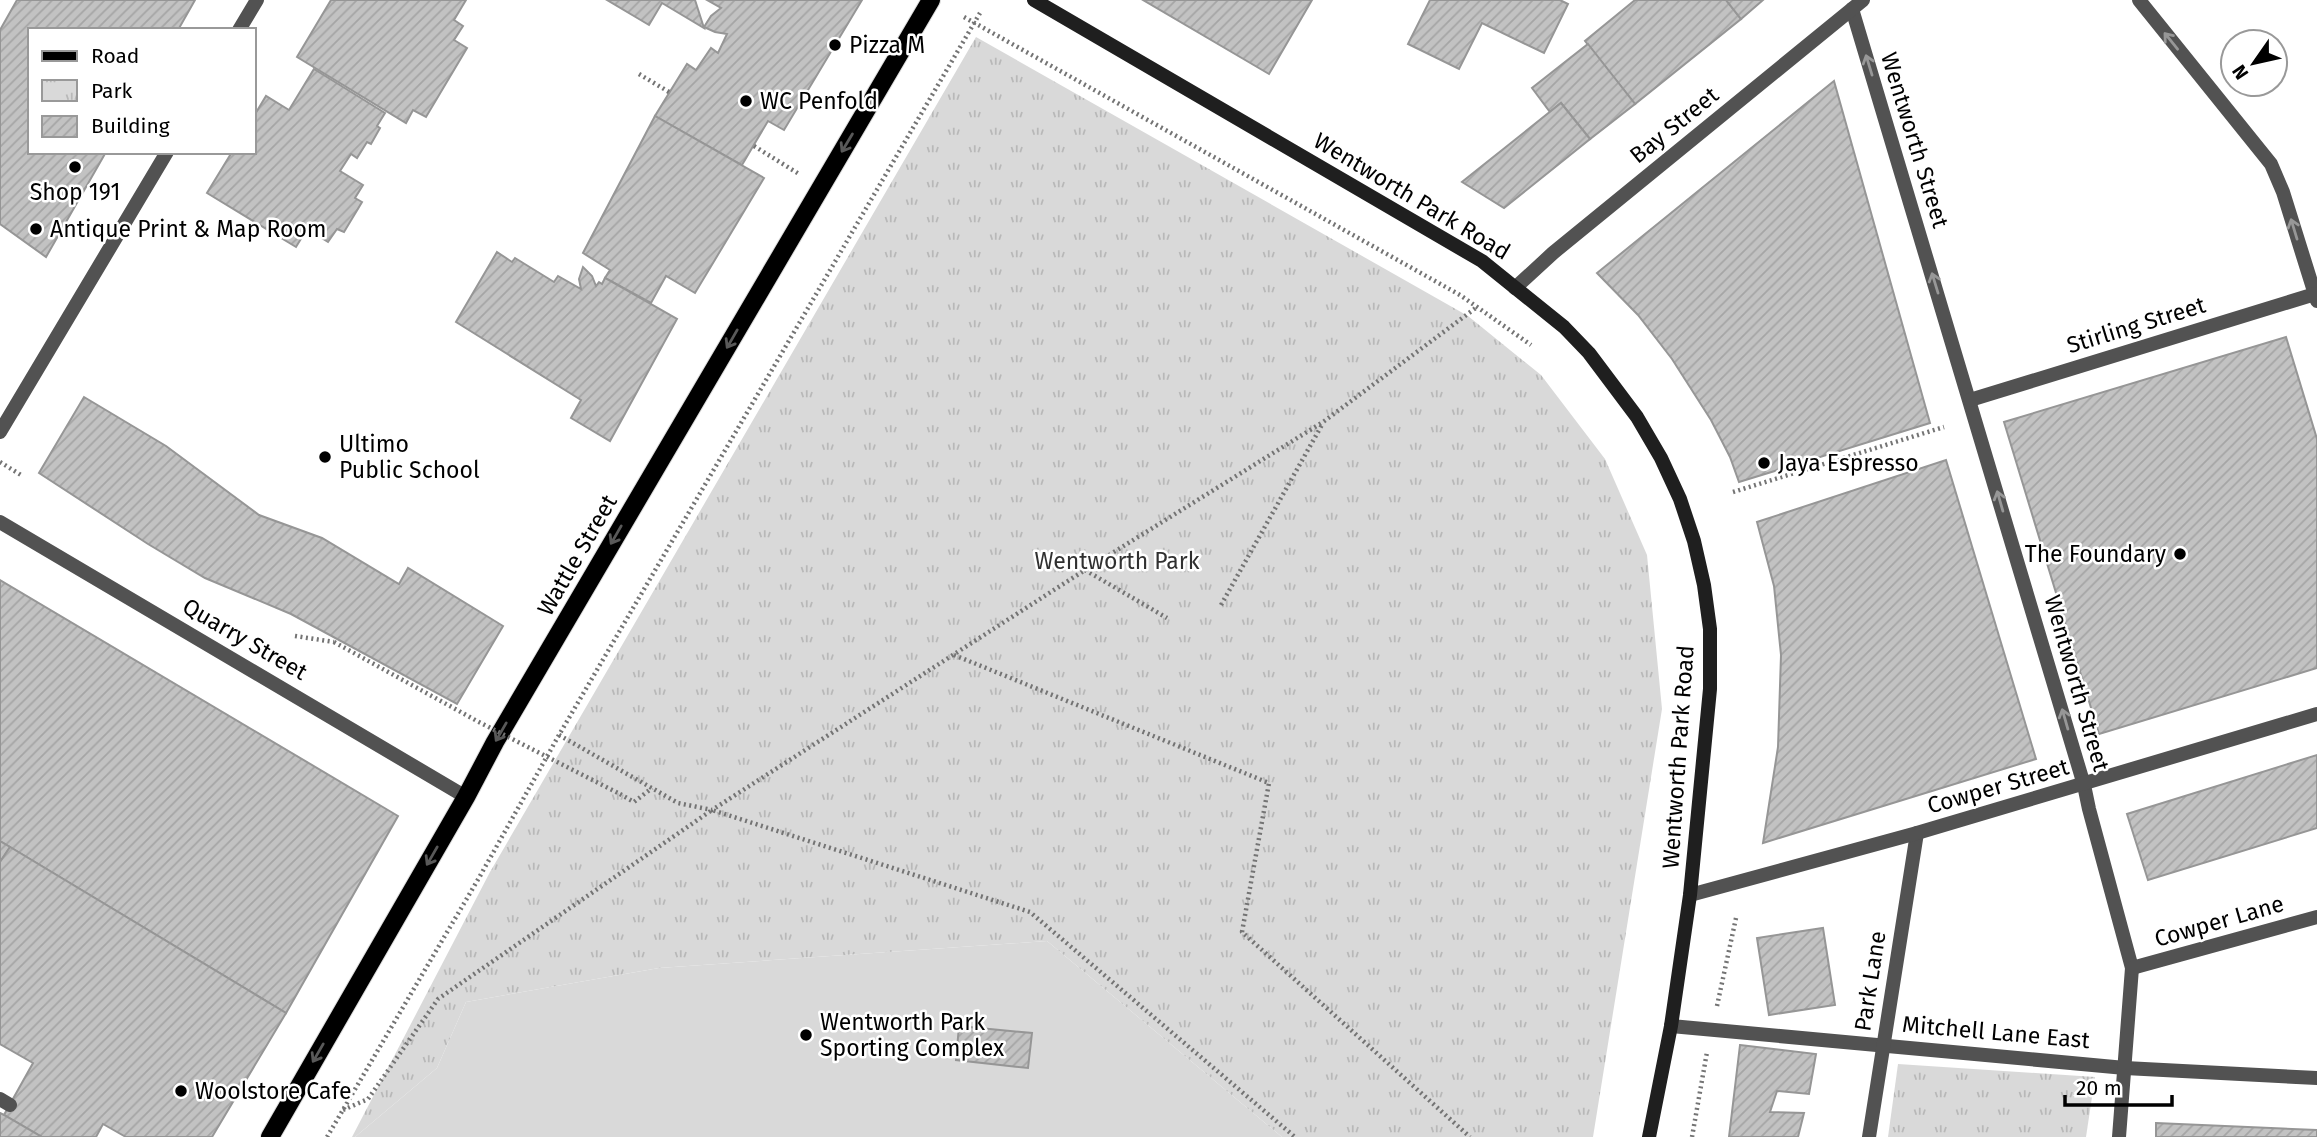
<svg xmlns="http://www.w3.org/2000/svg" width="2317" height="1137" viewBox="0 0 2317 1137" font-family="'Fira Sans',sans-serif">
<style>
.grass{fill:#d9d9d9}
.park{fill:url(#park-tufts)}
.building{fill:url(#building-hatch);stroke:#969696;stroke-width:2}
.lines{fill:none;stroke-linecap:round;stroke-linejoin:round}
.primary-casing{stroke:#dbdbdb;stroke-width:20}
.path{stroke:#747474;stroke-width:4.5;stroke-dasharray:2 3.5;stroke-linecap:butt}
.lane{stroke:#525252;stroke-width:14}
.street{stroke:#525252;stroke-width:14}
.secondary{stroke:#1f1f1f;stroke-width:14}
.primary{stroke:#000;stroke-width:18}
.path-bridge{stroke:#747474;stroke-width:4.5;stroke-dasharray:2 3.5;stroke-linecap:butt}
.oneway{stroke:#979797}
.oneway2{stroke:#595959}
.poi-dot{fill:#000;stroke:#fff;stroke-width:2.5}
.labels{text-anchor:middle;dominant-baseline:central;stroke-width:5;stroke-linejoin:round;paint-order:stroke}
.poi-label{font-size:23px;fill:#000;stroke:#fff;text-anchor:start}
.street-label{font-size:23px;fill:#000;stroke:#fff}
.park-label{font-size:23px;fill:#303030;stroke:#fff}
</style>
<defs>
<pattern id="park-tufts" width="24" height="20" patternUnits="userSpaceOnUse" patternTransform="scale(1.75)"><rect width="24" height="20" fill="#d9d9d9"/><path d="M3 7l-1-3M5 7V3M7 7l1-3M15 17l-1-3M17 17v-4M19 17l1-3" fill="none" stroke="#b8b8b8"/></pattern>
<pattern id="building-hatch" width="6" height="6" patternUnits="userSpaceOnUse" patternTransform="scale(1.75)"><rect width="6" height="6" fill="#c2c2c2"/><path d="M-1 1l2-2M0 6l6-6M5 7l2-2" fill="none" stroke="#a5a5a5"/></pattern>
</defs>
<rect width="100%" height="100%" fill="#fff"/>
<path class="grass" d="M 1047,941 L 1282,1137 L 355,1137 L 437,1068 L 466,1002 L 659,968 Z"/>
<g class="park">
<path d="M 976,37 L 1468,316 L 1541,375 L 1605,459 L 1647,555 L 1662,709 L 1593,1137 L 1282,1137 L 1047,941 L 659,968 L 466,1002 L 437,1068 L 355,1137 L 352,1137 L 490,872 Z"/>
<path d="M 1898,1064 L 2095,1077 L 2086,1137 L 1888,1137 Z"/>
</g>
<g class="building">
<path d="M 17,0 L 195,0 L 178,30 L 30,30 L 30,152 L 106,152 L 46,257 L 0,224 L 0,30 Z"/>
<path d="M 331,0 L 466,0 L 454,20 L 463,26 L 454,40 L 467,48 L 426,117 L 413,110 L 406,123 L 297,57 Z"/>
<path d="M 607,0 L 695,0 L 704,28 L 662,3 L 649,25 Z"/>
<path d="M 707,0 L 862,0 L 784,130 L 768,121 L 742,165 L 655,116 L 687,64 L 696,70 L 711,48 L 718,53 L 727,34 L 715,32 L 704,27 L 711,16 L 721,8 Z"/>
<path d="M 1143,0 L 1312,0 L 1269,74 Z"/>
<path d="M 1430,0 L 1560,0 L 1568,4 L 1544,53 L 1482,23 L 1459,69 L 1408,44 Z"/>
<path d="M 1635,0 L 1726,0 L 1741,19 L 1635,104 L 1585,41 Z"/>
<path d="M 1726,0 L 1763,0 L 1741,19 Z"/>
<path d="M 1588,44 L 1635,104 L 1590,139 L 1561,103 L 1550,112 L 1532,88 Z"/>
<path d="M 314,69 L 385,113 L 377,126 L 380,128 L 371,144 L 367,142 L 357,158 L 351,154 L 340,171 L 363,185 L 355,198 L 362,202 L 344,232 L 337,229 L 328,242 L 307,229 L 296,247 L 207,193 L 232,152 L 254,152 L 254,116 L 266,96 L 289,110 Z"/>
<path d="M 1834,81 L 1930,423 L 1739,482 L 1730,457 L 1711,420 L 1672,359 L 1638,315 L 1597,273 Z"/>
<path d="M 1561,103 L 1590,139 L 1504,208 L 1462,182 Z"/>
<path d="M 655,116 L 764,178 L 695,293 L 666,276 L 651,303 L 605,278 L 610,270 L 583,253 Z"/>
<path d="M 497,252 L 512,262 L 515,258 L 554,282 L 558,276 L 581,289 L 579,279 L 583,267 L 592,276 L 596,286 L 599,282 L 602,284 L 605,278 L 677,319 L 610,441 L 571,418 L 581,400 L 456,322 Z"/>
<path d="M 2286,337 L 2317,439 L 2317,668 L 2099,734 L 2004,422 Z"/>
<path d="M 84,397 L 166,446 L 259,515 L 322,538 L 399,584 L 408,568 L 503,626 L 457,704 L 291,614 L 205,578 L 148,544 L 39,473 Z"/>
<path d="M 1946,460 L 2036,759 L 1763,843 L 1778,747 L 1781,655 L 1774,586 L 1757,522 Z"/>
<path d="M 0,580 L 398,816 L 286,1013 L 0,841 Z"/>
<path d="M 2317,755 L 2317,828 L 2148,880 L 2127,814 Z"/>
<path d="M 0,841 L 10,847 L 0,862 Z"/>
<path d="M 10,847 L 286,1013 L 212,1137 L 126,1137 L 103,1124 L 96,1137 L 42,1137 L 4,1115 L 33,1063 L 0,1044 L 0,862 Z"/>
<path d="M 1823,928 L 1835,1005 L 1769,1015 L 1757,938 Z"/>
<path d="M 959,1026 L 1032,1033 L 1028,1068 L 956,1060 Z"/>
<path d="M 1740,1045 L 1816,1054 L 1809,1094 L 1777,1091 L 1770,1112 L 1804,1113 L 1798,1137 L 1729,1137 Z"/>
<path d="M 0,1113 L 4,1115 L 42,1137 L 0,1137 Z"/>
<path d="M 2156,1123 L 2317,1130 L 2317,1137 L 2156,1137 Z"/>
</g>
<g class="lines">
<defs>
<path id="primary" d="M 270,1137 L 466,797 L 495,742 L 931,0"/>
</defs>
<use href="#primary" class="primary-casing"/>
<g class="path">
<path d="M 964,17 L 1460,295 L 1531,345"/>
<path d="M 639,74 L 669,92"/>
<path d="M 754,146 L 799,174"/>
<path d="M 0,462 L 21,475"/>
<path d="M 1733,492 L 1944,427"/>
<path d="M 1085,570 L 1167,618"/>
<path d="M 1221,605 L 1323,423"/>
<path d="M 295,636 L 334,642"/>
<path d="M 954,655 L 1269,783 L 1242,932 L 1470,1137"/>
<path d="M 559,735 L 678,803 L 712,810 L 1085,570 L 1323,422 L 1477,307"/>
<path d="M 620,794 L 634,802 L 652,788"/>
<path d="M 1717,1006 L 1736,918"/>
<path d="M 343,1110 L 368,1099 L 438,999 L 712,810 L 1030,912 L 1295,1137"/>
<path d="M 327,1137 L 480,876 L 559,735 L 980,13"/>
<path d="M 1692,1137 L 1707,1052"/>
</g>
<g class="lane">
<path d="M 1671,1026 L 2125,1068 L 2317,1078"/>
<path d="M 0,1099 L 10,1105"/>
<path d="M 1869,1137 L 1917,833"/>
</g>
<g class="street">
<path d="M 2139,0 L 2271,164 L 2283,192 L 2317,301"/>
<path d="M 1852,9 L 2084,785 L 2089,809 L 2132,968 L 2119,1137"/>
<path d="M 239,30 L 257,0"/>
<path d="M 1515,288 L 1553,253 L 1863,0"/>
<path d="M 1970,400 L 2315,294"/>
<path d="M 0,432 L 167,152"/>
<path d="M 0,522 L 466,797"/>
<path d="M 1690,895 L 1917,833 L 2317,714"/>
<path d="M 2132,968 L 2317,917"/>
</g>
<path class="secondary" d="M 1034,0 L 1482,261 L 1564,327 L 1589,353 L 1637,417 L 1661,458 L 1680,499 L 1694,541 L 1704,585 L 1710,629 L 1710,689 L 1690,895 L 1671,1026 L 1649,1137"/>
<use href="#primary" class="primary"/>
<path class="path-bridge" d="M 334,642 L 477,721 L 620,794"/>
</g>
<defs><path id="oneway-shaft" d="M-6 0H5M1.5-3L5.5 0L1.5 3" fill="none" stroke-width="1.6" stroke-linecap="round" stroke-linejoin="round" transform="scale(1.75)"/></defs>
<g class="oneway">
<use href="#oneway-shaft" transform="translate(2171 41) rotate(-129)"/>
<use href="#oneway-shaft" transform="translate(1869 65) rotate(-107)"/>
<use href="#oneway-shaft" transform="translate(2294 229) rotate(-107)"/>
<use href="#oneway-shaft" transform="translate(1935 283) rotate(-107)"/>
<use href="#oneway-shaft" transform="translate(2000 501) rotate(-106)"/>
<use href="#oneway-shaft" transform="translate(2065 719) rotate(-106)"/>
</g>
<g class="oneway2">
<use href="#oneway-shaft" transform="translate(847 143) rotate(121)"/>
<use href="#oneway-shaft" transform="translate(732 339) rotate(120)"/>
<use href="#oneway-shaft" transform="translate(616 535) rotate(120)"/>
<use href="#oneway-shaft" transform="translate(501 732) rotate(120)"/>
<use href="#oneway-shaft" transform="translate(432 856) rotate(120)"/>
<use href="#oneway-shaft" transform="translate(318 1053) rotate(120)"/>
</g>
<g class="poi-dot">
<circle cx="835" cy="45" r="7"/>
<circle cx="746" cy="101" r="7"/>
<circle cx="75" cy="167" r="7"/>
<circle cx="36" cy="229" r="7"/>
<circle cx="325" cy="457" r="7"/>
<circle cx="1764" cy="463" r="7"/>
<circle cx="2180" cy="554" r="7"/>
<circle cx="806" cy="1035" r="7"/>
<circle cx="181" cy="1091" r="7"/>
</g>
<g class="labels">
<g class="poi-label">
<text x="849" y="45">Pizza M</text>
<text x="760" y="101">WC Penfold</text>
<text x="75" y="192" text-anchor="middle">Shop 191</text>
<text x="50" y="229">Antique Print &amp; Map Room</text>
<text x="339" y="444">Ultimo<tspan x="339" dy="26">Public School</tspan></text>
<text x="1778" y="463">Jaya Espresso</text>
<text x="2166" y="554" text-anchor="end">The Foundary</text>
<text x="820" y="1022">Wentworth Park<tspan x="820" dy="26">Sporting Complex</tspan></text>
<text x="195" y="1091">Woolstore Cafe</text>
</g>
<g class="street-label">
<text transform="translate(1674 125) rotate(-39)">Bay Street</text>
<text transform="translate(1915 140) rotate(73)">Wentworth Street</text>
<text transform="translate(1412 196) rotate(31)">Wentworth Park Road</text>
<text transform="translate(2136 325) rotate(-17)">Stirling Street</text>
<text transform="translate(577 555) rotate(-60)">Wattle Street</text>
<text transform="translate(245 639) rotate(30)">Quarry Street</text>
<text transform="translate(2077 683) rotate(74)">Wentworth Street</text>
<text transform="translate(1678 757) rotate(-86)">Wentworth Park Road</text>
<text transform="translate(1998 786) rotate(-16)">Cowper Street</text>
<text transform="translate(2219 921) rotate(-16)">Cowper Lane</text>
<text transform="translate(1870 981) rotate(-81)">Park Lane</text>
<text transform="translate(1996 1032) rotate(5)">Mitchell Lane East</text>
</g>
<g class="park-label">
<text x="1117" y="561">Wentworth Park</text>
</g>
</g>
<rect x="28" y="28" width="228" height="126" fill="#ffffff" stroke="#999999" stroke-width="2"/>
<rect x="42" y="51" width="35" height="10" fill="#000000" stroke="#999999" stroke-width="2"/>
<text x="91" y="63" font-size="21" fill="#000000">Road</text>
<rect x="42" y="80" width="35" height="21" fill="url(#park-tufts)" stroke="#999999" stroke-width="2"/>
<text x="91" y="98" font-size="21" fill="#000000">Park</text>
<rect x="42" y="116" width="35" height="21" fill="url(#building-hatch)" stroke="#999999" stroke-width="2"/>
<text x="91" y="133" font-size="21" fill="#000000">Building</text>
<g transform="translate(2254 63) rotate(236)"><circle r="33" fill="#ffffff" stroke="#999999" stroke-width="2"/>
<path d="M0-5L12 26L0 18L-12 26Z" fill="#000000"/>
<text y="-10" font-size="19" font-weight="bold" text-anchor="middle" fill="#000000">N</text>
</g>
<path d="M2065 1095v10h107v-10" fill="none" stroke="#000000" stroke-width="3.5"/>
<text x="2076" y="1095" font-size="21" fill="#000000" stroke="#ffffff" stroke-width="5" paint-order="stroke">20 m</text>
</svg>
